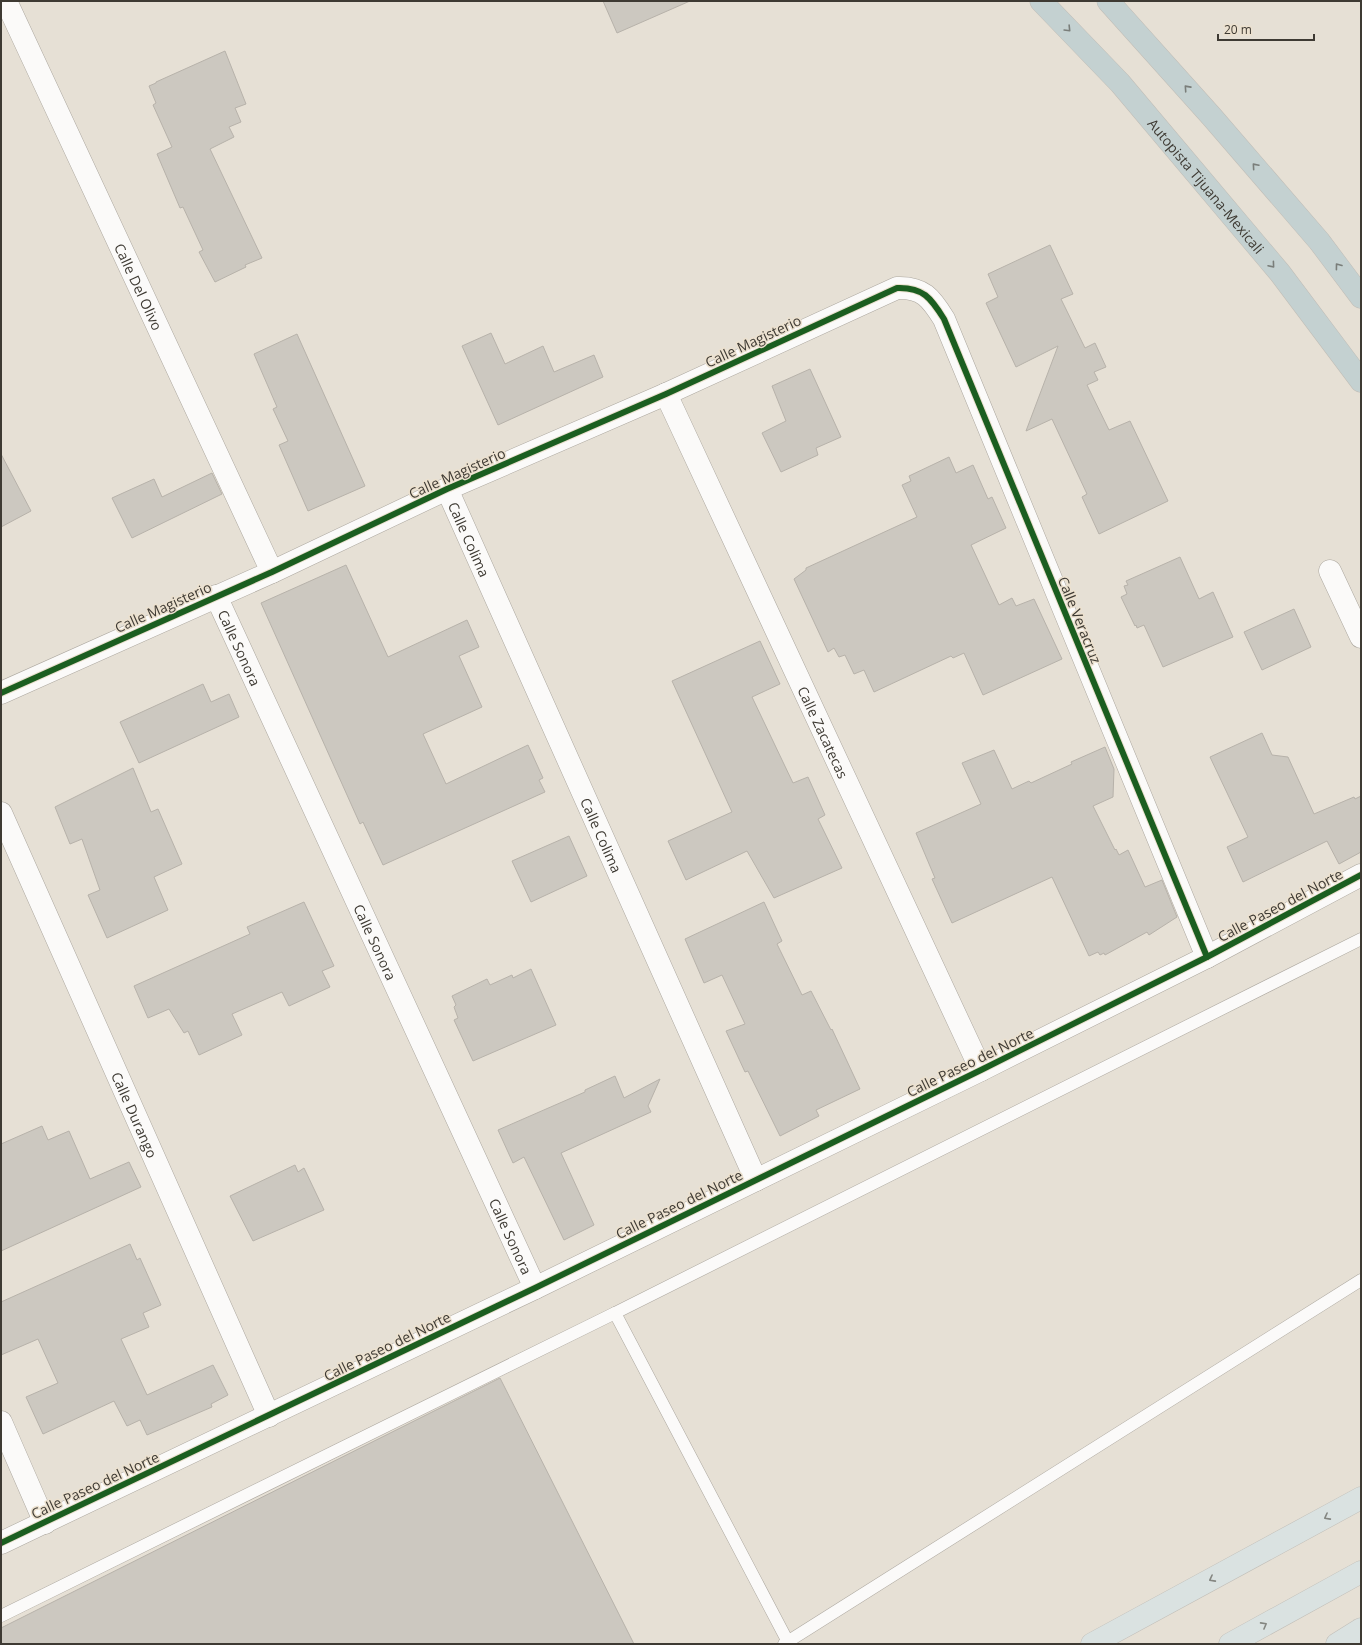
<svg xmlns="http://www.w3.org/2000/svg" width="1362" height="1645" viewBox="0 0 1362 1645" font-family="'Open Sans',sans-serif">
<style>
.building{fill:#ccc8c0;stroke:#b7b2aa}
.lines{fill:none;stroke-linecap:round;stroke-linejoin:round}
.lane-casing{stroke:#aca79f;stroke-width:13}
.street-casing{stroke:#aca79f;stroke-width:23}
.primary-casing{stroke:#c1beb8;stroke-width:23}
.highway-casing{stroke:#c1beb8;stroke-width:23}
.lane{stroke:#fbfaf9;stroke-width:12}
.street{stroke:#fbfaf9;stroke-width:22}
.primary{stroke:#dae2e1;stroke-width:22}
.highway{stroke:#c4d1d1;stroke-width:22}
.cycleway-casing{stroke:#ece1cf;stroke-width:8}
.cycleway{stroke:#1b5e20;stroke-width:6}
.oneway{stroke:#7a7e7a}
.oneway2{stroke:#848681}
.labels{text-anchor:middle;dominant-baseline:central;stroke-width:3;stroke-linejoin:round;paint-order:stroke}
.street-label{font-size:14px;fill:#3e3a33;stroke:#ece1cf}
</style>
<rect width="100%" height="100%" fill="#e6e0d5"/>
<g class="building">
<path d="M 603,1 L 690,1 L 617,33 Z"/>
<path d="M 225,51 L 246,104 L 235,108 L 241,122 L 229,127 L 234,137 L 210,149 L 262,258 L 245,265 L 246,267 L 215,282 L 199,252 L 203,250 L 183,207 L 180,208 L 157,154 L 172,147 L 153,105 L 156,103 L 149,86 L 156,83 L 156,82 Z"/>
<path d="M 1050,245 L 1073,294 L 1061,299 L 1085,348 L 1095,343 L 1106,367 L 1094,372 L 1098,380 L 1087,385 L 1109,430 L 1130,421 L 1168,501 L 1099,534 L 1082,497 L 1087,494 L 1052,419 L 1026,431 L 1058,346 L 1016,367 L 986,303 L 998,297 L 988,274 Z"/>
<path d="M 491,333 L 505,364 L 543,346 L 554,372 L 594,355 L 603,377 L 498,425 L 462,346 Z"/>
<path d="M 297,334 L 365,486 L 308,511 L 279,445 L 288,441 L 273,409 L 277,407 L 254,354 Z"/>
<path d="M 810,369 L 841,437 L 816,448 L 818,455 L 781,472 L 762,433 L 786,421 L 772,386 Z"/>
<path d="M 1,454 L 31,511 L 1,527 Z"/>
<path d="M 949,457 L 956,473 L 973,465 L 988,499 L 992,497 L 1006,528 L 971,545 L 999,605 L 1012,598 L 1016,606 L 1034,599 L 1062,659 L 983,695 L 964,653 L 953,658 L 951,656 L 874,692 L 864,670 L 854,674 L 845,655 L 839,657 L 834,648 L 828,652 L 794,579 L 806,570 L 806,568 L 917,517 L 902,485 L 911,481 L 909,476 Z"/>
<path d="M 212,473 L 222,494 L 132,538 L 112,498 L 154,479 L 162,497 Z"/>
<path d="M 1180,557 L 1199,599 L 1213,592 L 1233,637 L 1163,667 L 1144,625 L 1137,628 L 1136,625 L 1135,626 L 1121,597 L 1127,594 L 1124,586 L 1128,585 L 1126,581 Z"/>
<path d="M 346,565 L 388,657 L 467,620 L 479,647 L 459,656 L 482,707 L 423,734 L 446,784 L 528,745 L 543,778 L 539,780 L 545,792 L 383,865 L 363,822 L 360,824 L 261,603 Z"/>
<path d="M 1294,609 L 1311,647 L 1262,670 L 1244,632 Z"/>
<path d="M 760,641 L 780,684 L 752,697 L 793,783 L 808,777 L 825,815 L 818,819 L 842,868 L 774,898 L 747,851 L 686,880 L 668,841 L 732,812 L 672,681 Z"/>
<path d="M 203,684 L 211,702 L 229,694 L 239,717 L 139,763 L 120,722 Z"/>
<path d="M 1262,733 L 1272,755 L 1288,757 L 1314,814 L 1354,797 L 1355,799 L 1361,796 L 1361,852 L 1339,864 L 1327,841 L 1243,882 L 1227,847 L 1248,837 L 1210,757 Z"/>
<path d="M 1105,747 L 1114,769 L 1113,797 L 1093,806 L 1115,850 L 1116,849 L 1119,855 L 1128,850 L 1145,887 L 1162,880 L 1177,917 L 1149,935 L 1147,932 L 1105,955 L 1104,953 L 1100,955 L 1098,952 L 1089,956 L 1052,877 L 952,923 L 932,879 L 935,878 L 916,833 L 981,804 L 962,763 L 994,750 L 1012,789 L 1029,781 L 1031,783 L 1072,764 L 1071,762 Z"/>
<path d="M 133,768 L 151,812 L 158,809 L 182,864 L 154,877 L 168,910 L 107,938 L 88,895 L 100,890 L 82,839 L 70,844 L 55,807 Z"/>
<path d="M 569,836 L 587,876 L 531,902 L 512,861 Z"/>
<path d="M 304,902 L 334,966 L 322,971 L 330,987 L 289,1006 L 282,992 L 232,1014 L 242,1035 L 199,1055 L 188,1031 L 184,1033 L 169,1009 L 148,1018 L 134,986 L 250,934 L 247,927 Z"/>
<path d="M 764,902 L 782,941 L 777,944 L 802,995 L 811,991 L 831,1030 L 832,1029 L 860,1089 L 816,1110 L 819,1116 L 780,1136 L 748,1071 L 745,1072 L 726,1031 L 745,1024 L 722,975 L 704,983 L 685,939 Z"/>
<path d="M 531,969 L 556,1025 L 473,1061 L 454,1020 L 458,1018 L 454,1007 L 456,1005 L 452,996 L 487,979 L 490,985 L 512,975 L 513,978 Z"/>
<path d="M 615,1076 L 624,1098 L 660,1079 L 648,1106 L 651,1112 L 561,1153 L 594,1225 L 564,1240 L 524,1157 L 513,1163 L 498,1130 L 585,1092 L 585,1090 Z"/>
<path d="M 42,1126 L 48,1140 L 69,1131 L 90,1179 L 129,1162 L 141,1187 L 1,1251 L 1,1144 Z"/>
<path d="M 295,1165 L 298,1172 L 304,1168 L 324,1210 L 253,1241 L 230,1196 Z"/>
<path d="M 130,1244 L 137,1260 L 140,1258 L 161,1305 L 143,1313 L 149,1327 L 121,1339 L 147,1395 L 213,1365 L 228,1395 L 211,1404 L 212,1407 L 147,1435 L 140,1420 L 127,1426 L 114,1401 L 43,1434 L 26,1397 L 58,1383 L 38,1339 L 1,1355 L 1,1302 Z"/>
<path d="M 500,1378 L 634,1644 L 1,1644 L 1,1628 Z"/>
</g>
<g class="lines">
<defs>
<g id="lane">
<path d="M 615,1313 L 1361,939"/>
<path d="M 1,1616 L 615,1313 L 788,1642"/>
<path d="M 784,1644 L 1361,1280"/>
</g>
<g id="street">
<path id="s1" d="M 6,1 L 272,572"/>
<path id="s2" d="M 666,394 L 981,1070"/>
<path id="s3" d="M 447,489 L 756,1180"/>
<path d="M 1330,571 L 1361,637"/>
<path id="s4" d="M 216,596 L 535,1288"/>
<path d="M 1,693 L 272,572 L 447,489 L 666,394 L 897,288 C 923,287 931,298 944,319 L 1207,957"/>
<path id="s5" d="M 1,813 L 269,1416"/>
<path d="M 1,1422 L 45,1523"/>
<path d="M 1,1543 L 535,1288 L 981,1070 L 1207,957 L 1361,875"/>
</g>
<g id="primary">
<path d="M 1092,1644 L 1361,1498"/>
<path d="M 1230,1644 L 1361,1572"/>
<path d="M 1337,1644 L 1361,1629"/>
</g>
<g id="highway">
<path id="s6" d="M 1041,1 L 1120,83 L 1280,273 L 1361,381"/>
<path d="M 1108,1 L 1212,117 L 1319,241 L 1361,297"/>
</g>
</defs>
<use href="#lane" class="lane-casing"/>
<use href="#street" class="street-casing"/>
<use href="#primary" class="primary-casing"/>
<use href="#highway" class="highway-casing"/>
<use href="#lane" class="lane"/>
<use href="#street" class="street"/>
<use href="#primary" class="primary"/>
<use href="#highway" class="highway"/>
<defs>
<g id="cycleway">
<path d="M 1,693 L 272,572 L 447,489 L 666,394 L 897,288 C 923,287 931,298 944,319 L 1207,957"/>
<path d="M 1,1543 L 535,1288 L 981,1070 L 1207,957 L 1361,875"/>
</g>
</defs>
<use href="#cycleway" class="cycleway-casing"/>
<use href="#cycleway" class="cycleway"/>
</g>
<defs><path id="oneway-chevron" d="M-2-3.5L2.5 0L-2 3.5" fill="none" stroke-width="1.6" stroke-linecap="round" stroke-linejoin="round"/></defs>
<g class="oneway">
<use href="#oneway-chevron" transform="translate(1068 29) rotate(46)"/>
<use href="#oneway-chevron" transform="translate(1187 88) rotate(-132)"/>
<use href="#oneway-chevron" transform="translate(1255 166) rotate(-131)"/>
<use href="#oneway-chevron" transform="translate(1272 265) rotate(50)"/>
<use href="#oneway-chevron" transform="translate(1338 266) rotate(-127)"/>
</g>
<g class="oneway2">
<use href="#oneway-chevron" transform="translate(1327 1517) rotate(152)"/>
<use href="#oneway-chevron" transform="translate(1212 1579) rotate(152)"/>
<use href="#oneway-chevron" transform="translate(1264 1625) rotate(-29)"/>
</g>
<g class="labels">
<g class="street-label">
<text stroke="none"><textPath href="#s6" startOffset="248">Autopista Tijuana-Mexicali</textPath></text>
<text stroke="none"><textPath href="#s1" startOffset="315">Calle Del Olivo</textPath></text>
<text transform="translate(753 341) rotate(-25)">Calle Magisterio</text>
<text transform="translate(457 473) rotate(-24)">Calle Magisterio</text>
<text stroke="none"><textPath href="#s3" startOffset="55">Calle Colima</textPath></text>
<text transform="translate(163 607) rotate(-24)">Calle Magisterio</text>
<text transform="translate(1080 620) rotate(68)">Calle Veracruz</text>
<text stroke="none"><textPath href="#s4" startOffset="57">Calle Sonora</textPath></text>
<text stroke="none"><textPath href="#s2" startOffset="373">Calle Zacatecas</textPath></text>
<text stroke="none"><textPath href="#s3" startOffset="379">Calle Colima</textPath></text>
<text transform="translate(1280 905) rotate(-28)">Calle Paseo del Norte</text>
<text stroke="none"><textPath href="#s4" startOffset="381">Calle Sonora</textPath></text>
<text transform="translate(970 1062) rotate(-26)">Calle Paseo del Norte</text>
<text stroke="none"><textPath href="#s5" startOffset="330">Calle Durango</textPath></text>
<text transform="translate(679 1204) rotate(-26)">Calle Paseo del Norte</text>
<text stroke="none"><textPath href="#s4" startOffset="705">Calle Sonora</textPath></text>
<text transform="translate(387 1346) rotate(-26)">Calle Paseo del Norte</text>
<text transform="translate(95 1485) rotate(-25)">Calle Paseo del Norte</text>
</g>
</g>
<rect width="1362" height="1645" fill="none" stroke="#3e3a33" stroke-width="4"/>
<path d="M1218 34v6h96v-6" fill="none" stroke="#3e3a33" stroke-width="2"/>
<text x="1224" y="34" font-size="12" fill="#3e3a33" stroke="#ece1cf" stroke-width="3" paint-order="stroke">20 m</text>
</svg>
